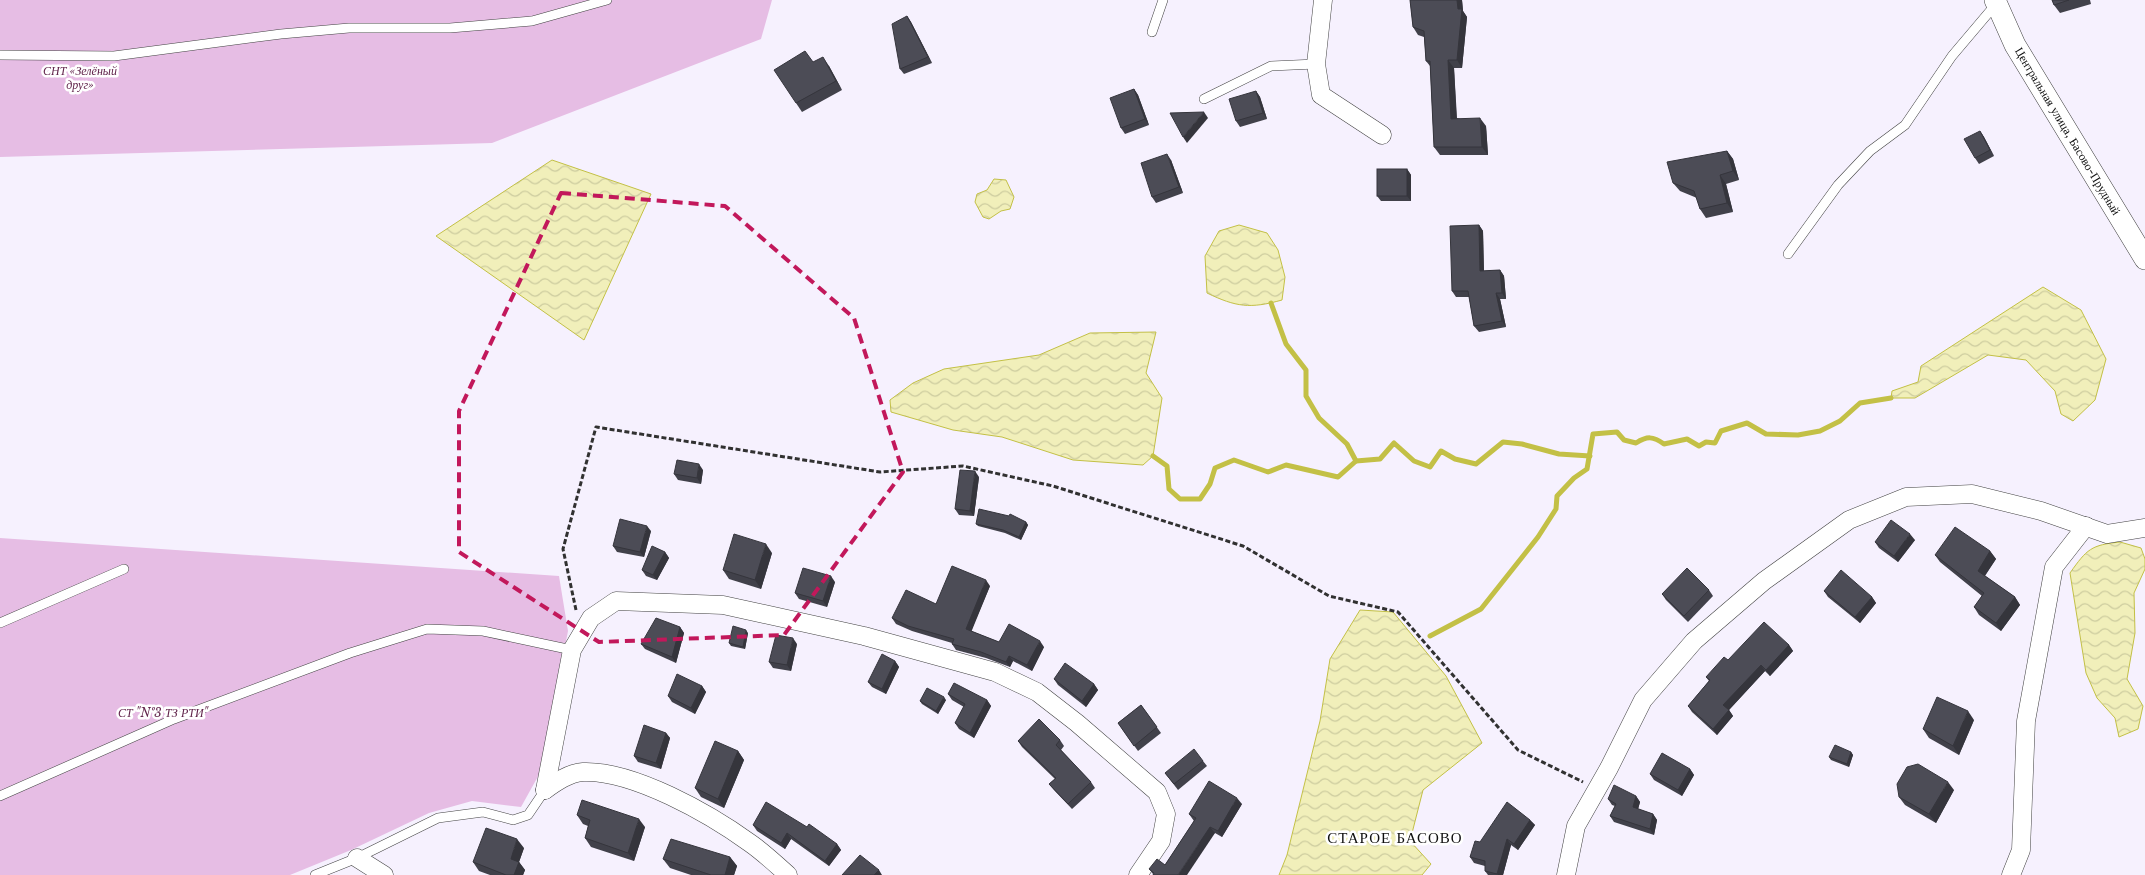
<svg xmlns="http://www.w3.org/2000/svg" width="2145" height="875" viewBox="0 0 2145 875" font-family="'Libre Baskerville',serif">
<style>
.grass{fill:#e6bde4}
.water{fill:url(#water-waves);stroke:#c3c046}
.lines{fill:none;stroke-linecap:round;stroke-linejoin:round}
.stream{stroke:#c3c046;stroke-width:5}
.service-casing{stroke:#424242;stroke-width:10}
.minor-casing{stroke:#424242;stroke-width:19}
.tertiary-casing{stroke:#424242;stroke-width:22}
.path{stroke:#313131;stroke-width:3;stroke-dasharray:5 2.5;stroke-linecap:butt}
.service{stroke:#fff;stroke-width:9}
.minor{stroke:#fff;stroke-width:18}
.tertiary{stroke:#fff;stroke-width:21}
.wall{fill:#41414a}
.shaded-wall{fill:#35353c}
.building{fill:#4c4c56;stroke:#35353c}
.marked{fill:none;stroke:#c2185b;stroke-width:4;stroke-dasharray:10 6;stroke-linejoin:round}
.labels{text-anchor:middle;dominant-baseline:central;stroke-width:5;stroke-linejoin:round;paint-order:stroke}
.park-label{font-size:12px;font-style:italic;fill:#61244b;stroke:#fff}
.street-label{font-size:12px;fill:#0f0f0f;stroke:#fff}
.quarter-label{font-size:15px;letter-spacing:1px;fill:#0f0f0f;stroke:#fff}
</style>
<defs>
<pattern id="water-waves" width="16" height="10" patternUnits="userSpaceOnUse" patternTransform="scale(1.25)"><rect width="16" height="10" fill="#f1efba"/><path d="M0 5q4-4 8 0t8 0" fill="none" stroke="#cdcc9f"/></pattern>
</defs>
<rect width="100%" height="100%" fill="#f6f1fe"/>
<g class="grass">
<path d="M 0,0 L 772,0 L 761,39 L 492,143 L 0,157 Z"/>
<path d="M 0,538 L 559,576 L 568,631 L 541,771 L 521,807 L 472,801 L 429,813 L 351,850 L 290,875 L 0,875 Z"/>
</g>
<g class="water">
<path d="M 552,160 L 651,194 L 584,340 L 436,236 Z"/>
<path d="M 994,179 L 1006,180 L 1014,197 L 1010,209 L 1001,211 L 989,219 L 983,217 L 975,202 L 977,194 L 987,190 Z"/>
<path d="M 1239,225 L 1267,233 L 1278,250 L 1285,277 L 1282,300 C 1250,309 1236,307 1207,293 L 1205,256 L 1219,231 Z"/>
<path d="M 2043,287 L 2081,310 L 2106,359 L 2095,400 L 2073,421 L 2061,414 L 2055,391 L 2026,360 L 1988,355 L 1915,398 L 1891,398 L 1892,391 L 1918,382 L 1921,366 Z"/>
<path d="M 1156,332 L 1146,373 L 1162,398 L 1153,456 L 1143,465 L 1073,460 L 1002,437 L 953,430 L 891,412 L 890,400 L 913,383 L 944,369 L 1039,355 L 1090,333 Z"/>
<path d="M 2120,542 L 2141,548 L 2145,559 L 2145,569 L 2134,593 L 2135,633 L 2127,679 L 2143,706 L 2138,729 L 2119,737 L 2115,718 L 2097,698 L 2086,673 L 2070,573 C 2087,549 2091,545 2120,542 Z"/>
<path d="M 1360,610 L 1393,612 L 1446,676 L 1482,743 L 1423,790 L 1410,841 L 1431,864 L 1422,875 L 1279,875 L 1287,855 L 1320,721 L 1330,659 Z"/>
</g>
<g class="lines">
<g class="stream">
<path d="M 1271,303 L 1286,344 L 1306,370 L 1306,396 L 1319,418 L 1347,444 L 1356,461"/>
<path d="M 1153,456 L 1167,466 L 1169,489 L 1180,499 L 1200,499 L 1210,484 L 1215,468 L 1234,460 L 1268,472 L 1286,465 L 1338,477 L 1356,461 L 1380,459 L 1394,443 L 1414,461 L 1430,467 L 1441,451 L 1455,459 L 1476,464 L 1503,442 L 1522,444 L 1559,454 L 1590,456"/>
<path d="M 1430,636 L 1481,609 L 1538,537 L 1556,509 L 1557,496 L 1574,478 L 1587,469 L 1593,434 L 1617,432 L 1624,440 L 1636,443 C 1647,436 1653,436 1664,444 L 1687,439 L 1699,446 L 1706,442 L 1715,443 L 1721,431 L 1747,423 L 1766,434 L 1798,435 L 1820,431 L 1840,421 L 1860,403 L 1891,398"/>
</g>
<defs>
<g id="service">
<path d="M 1152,32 L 1163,0"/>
<path d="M 0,55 L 114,56 L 281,34 L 349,28 L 450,28 L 532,21 L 607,0"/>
<path d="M 1204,99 L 1271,66 L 1316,64"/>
<path d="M 1788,254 L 1838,185 L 1870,151 L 1905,125 L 1952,56 L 1996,4"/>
<path d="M 0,623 L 124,569"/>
<path d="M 0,796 L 174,719 L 350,653 L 427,629 L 483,631 L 572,650"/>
<path d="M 315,875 L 357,858 L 438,818 L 483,812 L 513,820 L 528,815 L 545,790"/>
</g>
<g id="minor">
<path d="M 1323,0 L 1316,64 L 1321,95 L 1382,135"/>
<path d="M 545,790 L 572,650 L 591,618 L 616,601 L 723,605 L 864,636 L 995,672 L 1037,692 L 1077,723 L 1157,792 L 1166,814 L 1161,841 L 1138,875"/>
<path d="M 545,790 C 556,782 569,773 583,772 C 633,770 710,814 750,843 C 763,852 776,864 788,875"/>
<path d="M 357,858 L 384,875"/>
<path d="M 1566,875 L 1576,826 L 1609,768 L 1643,700 L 1694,641 L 1764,581 L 1849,520 L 1906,497 L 1972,494 L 2041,511 L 2107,534 L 2145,528"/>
<path d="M 2011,875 L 2021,850 L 2026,721 L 2054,567 L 2086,526"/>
</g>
<path id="tertiary" d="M 1995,0 L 2015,45 L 2145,259"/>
</defs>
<use href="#service" class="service-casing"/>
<use href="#minor" class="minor-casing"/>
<use href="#tertiary" class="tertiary-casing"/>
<path class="path" d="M 576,610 L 563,549 L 596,427 L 880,472 L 963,466 L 1053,486 L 1243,546 L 1329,596 L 1398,612 L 1518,750 L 1583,782"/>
<use href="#service" class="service"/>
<use href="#minor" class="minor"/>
<use href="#tertiary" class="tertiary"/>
</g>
<g class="wall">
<path d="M 1410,0 L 1462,0 L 1463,11 L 1467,17 L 1462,68 L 1454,68 L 1457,118 L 1486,126 L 1488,155 L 1440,155 L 1434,147 L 1430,66 L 1426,61 L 1424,37 L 1418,35 L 1413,27 Z"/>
<path d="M 2052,0 L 2090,0 L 2091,4 L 2060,13 L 2054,5 Z"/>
<path d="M 907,16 L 911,22 L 932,63 L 904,74 L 900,69 Z"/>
<path d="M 813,62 L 829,66 L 842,90 L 802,112 L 796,103 Z"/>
<path d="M 1134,89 L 1138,95 L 1149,125 L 1125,134 L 1121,128 Z"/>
<path d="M 1256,91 L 1260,97 L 1267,119 L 1240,127 L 1236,121 Z"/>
<path d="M 1980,131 L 1984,137 L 1994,156 L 1979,164 L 1975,158 Z"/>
<path d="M 1727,151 L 1733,159 L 1739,180 L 1726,184 L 1733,212 L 1706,218 L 1700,209 L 1697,198 L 1680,191 L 1673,183 Z"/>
<path d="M 1171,160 L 1183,193 L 1156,203 L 1152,197 Z"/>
<path d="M 1407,169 L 1411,175 L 1411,201 L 1381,201 L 1377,196 Z"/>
<path d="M 1479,225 L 1483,231 L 1484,271 L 1500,270 L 1504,276 L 1506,299 L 1500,299 L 1506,327 L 1479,332 L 1474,326 L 1469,297 L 1456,297 L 1452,291 Z"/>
<path d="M 703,470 L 701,484 L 678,480 L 674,474 Z"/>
<path d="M 979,477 L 974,516 L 959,515 L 955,509 Z"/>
<path d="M 1009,516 L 1026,522 L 1028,525 L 1021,540 L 1005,533 L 978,526 L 976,524 Z"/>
<path d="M 651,531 L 644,557 L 617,552 L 613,546 Z"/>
<path d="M 1915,540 L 1898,562 L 1879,548 L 1875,542 Z"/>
<path d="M 1990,551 L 1996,559 L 1985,576 L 2015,597 L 2020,605 L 2001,631 L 1979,615 L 1974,607 L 1982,596 L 1940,562 L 1935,555 Z"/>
<path d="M 665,552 L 669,558 L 657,580 L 646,576 L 642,570 Z"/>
<path d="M 772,553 L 761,589 L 729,579 L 723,570 Z"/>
<path d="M 835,582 L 827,607 L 799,599 L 795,593 Z"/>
<path d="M 990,586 L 971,631 L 999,642 L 1044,647 L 1032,671 L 1013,661 L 1010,667 L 986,658 L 956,650 L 952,644 L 952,643 L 912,631 L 896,624 L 892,618 Z"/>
<path d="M 1709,590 L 1713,596 L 1688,622 L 1666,600 L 1662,594 Z"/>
<path d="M 1824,591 L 1872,597 L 1876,603 L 1860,623 L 1828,597 Z"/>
<path d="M 680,627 L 684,633 L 676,663 L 645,649 L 641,644 Z"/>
<path d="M 748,633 L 745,649 L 731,646 L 729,643 Z"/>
<path d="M 797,644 L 791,671 L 773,668 L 769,662 Z"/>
<path d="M 1789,645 L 1793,651 L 1770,676 L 1765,671 L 1729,710 L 1733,716 L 1717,735 L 1692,712 L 1688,706 L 1709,681 L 1706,677 L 1728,660 Z"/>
<path d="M 895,661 L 899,667 L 886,694 L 872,687 L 868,682 Z"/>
<path d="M 1054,679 L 1094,684 L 1098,690 L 1086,707 L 1058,685 Z"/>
<path d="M 702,686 L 706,692 L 695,714 L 672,702 L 668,696 Z"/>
<path d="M 948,694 L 987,700 L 991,706 L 974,738 L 959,729 L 955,723 L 964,707 L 952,700 Z"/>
<path d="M 946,700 L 938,714 L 922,704 L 920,701 Z"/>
<path d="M 1141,705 L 1161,733 L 1138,751 L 1118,723 Z"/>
<path d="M 1974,720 L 1959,755 L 1929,738 L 1923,729 Z"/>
<path d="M 666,733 L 670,738 L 661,769 L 638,762 L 634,756 Z"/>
<path d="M 1060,740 L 1064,746 L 1061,750 L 1091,782 L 1095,788 L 1072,809 L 1054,790 L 1049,784 L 1055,779 L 1022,747 L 1018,741 Z"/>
<path d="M 738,751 L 744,760 L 724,808 L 701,797 L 695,788 Z"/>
<path d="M 1851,752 L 1853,755 L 1849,767 L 1831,760 L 1829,757 Z"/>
<path d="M 1203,761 L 1207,766 L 1178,790 L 1165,773 Z"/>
<path d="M 1690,769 L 1694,775 L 1682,796 L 1654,780 L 1650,774 Z"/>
<path d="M 1954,790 L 1936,823 L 1905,805 L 1899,797 Z"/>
<path d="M 1636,796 L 1640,802 L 1638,809 L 1653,814 L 1657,820 L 1654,835 L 1614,822 L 1610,816 L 1615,806 L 1612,805 L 1608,799 Z"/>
<path d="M 1242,804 L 1222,837 L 1215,833 L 1153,874 L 1149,869 L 1165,865 L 1194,821 L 1189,814 Z"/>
<path d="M 577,815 L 645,827 L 634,861 L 591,847 L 585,838 L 588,826 L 583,824 Z"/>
<path d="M 1530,820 L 1535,825 L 1518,850 L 1511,845 L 1503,875 L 1488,875 L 1485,871 L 1485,866 L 1474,863 L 1470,857 L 1480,842 Z"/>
<path d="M 753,825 L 807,827 L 837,844 L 841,850 L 829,866 L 791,839 L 785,849 L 757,831 Z"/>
<path d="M 524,848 L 519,862 L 525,870 L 523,875 L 490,875 L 479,871 L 473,862 Z"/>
<path d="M 730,857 L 737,866 L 734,875 L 691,875 L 670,868 L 663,859 Z"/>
</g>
<g class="shaded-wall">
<path d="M 1457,0 L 1462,0 L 1463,11 L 1467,17 L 1462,68 L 1457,60 L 1458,9 Z"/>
<path d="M 907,16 L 911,22 L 932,63 L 928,57 Z"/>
<path d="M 823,57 L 829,66 L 842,90 L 836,81 Z"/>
<path d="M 1448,60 L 1454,68 L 1457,127 L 1451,119 Z"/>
<path d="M 1134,89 L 1138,95 L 1149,125 L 1145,119 Z"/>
<path d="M 1256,91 L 1260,97 L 1267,119 L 1263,113 Z"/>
<path d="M 1204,112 L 1208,118 L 1187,143 L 1183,137 Z"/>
<path d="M 1480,118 L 1486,126 L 1488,155 L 1482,147 Z"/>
<path d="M 1980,131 L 1984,137 L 1994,156 L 1990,150 Z"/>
<path d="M 1727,151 L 1733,159 L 1739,180 L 1733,171 Z"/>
<path d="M 1167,154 L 1171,160 L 1183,193 L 1179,187 Z"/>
<path d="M 1407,169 L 1411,175 L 1411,201 L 1407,196 Z"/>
<path d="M 1720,175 L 1726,184 L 1733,212 L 1727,203 Z"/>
<path d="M 1479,225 L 1483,231 L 1484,277 L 1480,271 Z"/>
<path d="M 1500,270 L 1504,276 L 1506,299 L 1502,293 Z"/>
<path d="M 1496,293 L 1500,299 L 1506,327 L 1502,321 Z"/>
<path d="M 699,464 L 703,470 L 701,484 L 697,478 Z"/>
<path d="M 975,471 L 979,477 L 974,516 L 970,511 Z"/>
<path d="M 1026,522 L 1028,525 L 1021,540 L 1019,537 Z"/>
<path d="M 647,526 L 651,531 L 644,557 L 640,552 Z"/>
<path d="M 1910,534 L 1915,540 L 1898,562 L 1894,556 Z"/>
<path d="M 766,544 L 772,553 L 761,589 L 755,580 Z"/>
<path d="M 1990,551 L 1996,559 L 1983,578 L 1978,571 Z"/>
<path d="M 665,552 L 669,558 L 657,580 L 653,575 Z"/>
<path d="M 831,576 L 835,582 L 827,607 L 823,601 Z"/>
<path d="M 986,580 L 990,586 L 970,635 L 966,629 Z"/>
<path d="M 1872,597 L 1876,603 L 1860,623 L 1855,617 Z"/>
<path d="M 2015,597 L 2020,605 L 2001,631 L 1996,623 Z"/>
<path d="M 680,627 L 684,633 L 676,663 L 672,657 Z"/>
<path d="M 746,630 L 748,633 L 745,649 L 743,647 Z"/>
<path d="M 793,638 L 797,644 L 791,671 L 787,665 Z"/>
<path d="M 1040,641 L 1044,647 L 1032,671 L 1027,665 Z"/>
<path d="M 1789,645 L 1793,651 L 1770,676 L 1766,670 Z"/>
<path d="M 1009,656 L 1013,661 L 1010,667 L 1006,662 Z"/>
<path d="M 895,661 L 899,667 L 886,694 L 882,689 Z"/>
<path d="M 1761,665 L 1765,671 L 1728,711 L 1723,705 Z"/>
<path d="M 1094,684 L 1098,690 L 1086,707 L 1082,701 Z"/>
<path d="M 702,686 L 706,692 L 695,714 L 691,708 Z"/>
<path d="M 944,697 L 946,700 L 938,714 L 936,711 Z"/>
<path d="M 987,700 L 991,706 L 974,738 L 970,733 Z"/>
<path d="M 1729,710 L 1733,716 L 1717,735 L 1713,729 Z"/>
<path d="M 1968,711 L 1974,720 L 1959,755 L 1953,746 Z"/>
<path d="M 666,733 L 670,738 L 661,769 L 656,763 Z"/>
<path d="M 738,751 L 744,760 L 724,808 L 718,799 Z"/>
<path d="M 1851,752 L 1853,755 L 1849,767 L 1847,764 Z"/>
<path d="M 1690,769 L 1694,775 L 1682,796 L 1678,790 Z"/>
<path d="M 1948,782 L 1954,790 L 1936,823 L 1929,814 Z"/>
<path d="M 1636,796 L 1640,802 L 1637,813 L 1633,807 Z"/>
<path d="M 1237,798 L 1242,804 L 1222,837 L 1218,831 Z"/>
<path d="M 1653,814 L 1657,820 L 1654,835 L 1650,829 Z"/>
<path d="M 639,819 L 645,827 L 634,861 L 628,853 Z"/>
<path d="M 1530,820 L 1535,825 L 1518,850 L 1514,844 Z"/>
<path d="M 1210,827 L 1215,833 L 1187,875 L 1178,875 Z"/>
<path d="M 787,833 L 791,839 L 785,849 L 781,843 Z"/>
<path d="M 517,839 L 524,848 L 519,862 L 525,870 L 523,875 L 514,875 L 511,859 Z"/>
<path d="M 1507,839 L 1511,845 L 1503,875 L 1498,875 L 1497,874 Z"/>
<path d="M 837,844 L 841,850 L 829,866 L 825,861 Z"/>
<path d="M 730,857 L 737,866 L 734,875 L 725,875 Z"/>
<path d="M 879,870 L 882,875 L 874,875 Z"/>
</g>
<g class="building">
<path d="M 1410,0 L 1457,0 L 1458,9 L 1462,9 L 1457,60 L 1448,60 L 1451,119 L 1480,118 L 1482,147 L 1434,147 L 1430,61 L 1426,61 L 1424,31 L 1413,27 Z"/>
<path d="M 2052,0 L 2069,0 L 2054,5 Z"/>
<path d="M 907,16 L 928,57 L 900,69 L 892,24 Z"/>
<path d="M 805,51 L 813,62 L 823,57 L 836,81 L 796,103 L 774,70 Z"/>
<path d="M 1134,89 L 1145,119 L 1121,128 L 1110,98 Z"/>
<path d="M 1256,91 L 1263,113 L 1236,121 L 1229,99 Z"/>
<path d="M 1204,112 L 1183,137 L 1170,113 Z"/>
<path d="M 1980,131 L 1990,150 L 1975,158 L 1964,139 Z"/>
<path d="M 1727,151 L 1733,171 L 1720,175 L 1727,203 L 1700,209 L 1694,191 L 1673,183 L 1667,162 Z"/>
<path d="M 1167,154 L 1179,187 L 1152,197 L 1141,163 Z"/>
<rect x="1377" y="169" width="30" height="27"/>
<path d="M 1479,225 L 1480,271 L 1500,270 L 1502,293 L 1496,293 L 1502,321 L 1474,326 L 1468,291 L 1452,291 L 1450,226 Z"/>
<path d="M 677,460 L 699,464 L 697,478 L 674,474 Z"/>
<path d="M 960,470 L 975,471 L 970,511 L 955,509 Z"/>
<path d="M 979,509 L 1009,516 L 1010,514 L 1026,522 L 1019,537 L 1003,530 L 976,524 Z"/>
<path d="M 620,519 L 647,526 L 640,552 L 613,546 Z"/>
<path d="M 1891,520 L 1910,534 L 1894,556 L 1875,542 Z"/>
<path d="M 1955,527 L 1990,551 L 1978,571 L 2015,597 L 1996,623 L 1974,607 L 1984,593 L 1935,555 Z"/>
<path d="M 734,534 L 766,544 L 755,580 L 723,570 Z"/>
<path d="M 652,546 L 665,552 L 653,575 L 642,570 Z"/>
<path d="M 952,566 L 986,580 L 966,629 L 999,642 L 1009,624 L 1040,641 L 1027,665 L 1009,656 L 1006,662 L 981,652 L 952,644 L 954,639 L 908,626 L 892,618 L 906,590 L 936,604 Z"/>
<path d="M 803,568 L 831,576 L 823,601 L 795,593 Z"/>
<path d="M 1687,568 L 1709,590 L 1684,616 L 1662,594 Z"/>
<path d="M 1841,570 L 1872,597 L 1855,617 L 1824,591 Z"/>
<path d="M 656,618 L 680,627 L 672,657 L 641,644 Z"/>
<path d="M 1764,622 L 1789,645 L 1766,670 L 1761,665 L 1723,705 L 1729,710 L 1713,729 L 1688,706 L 1710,680 L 1706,677 L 1724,657 L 1728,660 Z"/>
<path d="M 733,626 L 746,630 L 743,647 L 729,643 Z"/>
<path d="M 776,635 L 793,638 L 787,665 L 769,662 Z"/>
<path d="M 882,654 L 895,661 L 882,689 L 868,682 Z"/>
<path d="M 1065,663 L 1094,684 L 1082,701 L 1054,679 Z"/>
<path d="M 677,674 L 702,686 L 691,708 L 668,696 Z"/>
<path d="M 954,683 L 987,700 L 970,733 L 955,723 L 965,704 L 948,694 Z"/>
<path d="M 927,688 L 944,697 L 936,711 L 920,701 Z"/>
<path d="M 1937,697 L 1968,711 L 1953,746 L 1923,729 Z"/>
<path d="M 1141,705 L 1157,727 L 1134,746 L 1118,723 Z"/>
<path d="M 1039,719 L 1060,740 L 1056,745 L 1091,782 L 1068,804 L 1049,784 L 1056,778 L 1018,741 Z"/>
<path d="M 644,725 L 666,733 L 656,763 L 634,756 Z"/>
<path d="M 715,741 L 738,751 L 718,799 L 695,788 Z"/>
<path d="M 1835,745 L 1851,752 L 1847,764 L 1829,757 Z"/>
<path d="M 1194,749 L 1203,761 L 1174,784 L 1165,773 Z"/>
<path d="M 1662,753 L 1690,769 L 1678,790 L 1650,774 Z"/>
<path d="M 1918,764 L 1948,782 L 1929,814 L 1899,797 L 1897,784 L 1907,767 Z"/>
<path d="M 1209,781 L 1237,798 L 1218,831 L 1210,827 L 1178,875 L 1153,875 L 1154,873 L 1149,869 L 1157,859 L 1165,865 L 1196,818 L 1189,814 Z"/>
<path d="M 1614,785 L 1636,796 L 1633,807 L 1653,814 L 1650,829 L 1610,816 L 1616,804 L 1608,799 Z"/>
<path d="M 582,800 L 639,819 L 628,853 L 585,838 L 590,820 L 577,815 Z"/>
<path d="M 766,802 L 807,827 L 809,824 L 837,844 L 825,861 L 787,833 L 781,843 L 753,825 Z"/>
<path d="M 1507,802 L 1530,820 L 1514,844 L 1507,839 L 1497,874 L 1485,871 L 1485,861 L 1470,857 L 1475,841 L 1480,842 Z"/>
<path d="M 486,828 L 517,839 L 511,859 L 519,862 L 514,875 L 506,875 L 473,862 Z"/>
<path d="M 671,839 L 730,857 L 725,875 L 711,875 L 663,859 Z"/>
<path d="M 860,855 L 879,870 L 874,875 L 842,875 Z"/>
</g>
<path class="marked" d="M 561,193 L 725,206 L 854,318 L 903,472 L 784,635 L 599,642 L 459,552 L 459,411 Z"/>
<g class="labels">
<g class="park-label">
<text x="80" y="70">СНТ «Зелёный<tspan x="80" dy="14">друг»</tspan></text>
<text x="163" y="712">СТ "№3 ТЗ РТИ"</text>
</g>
<g class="street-label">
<text transform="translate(2068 131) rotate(59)">Центральная улица, Басово-Прудный</text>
</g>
<g class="quarter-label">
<text x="1395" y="837">СТАРОЕ БАСОВО</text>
</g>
</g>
</svg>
